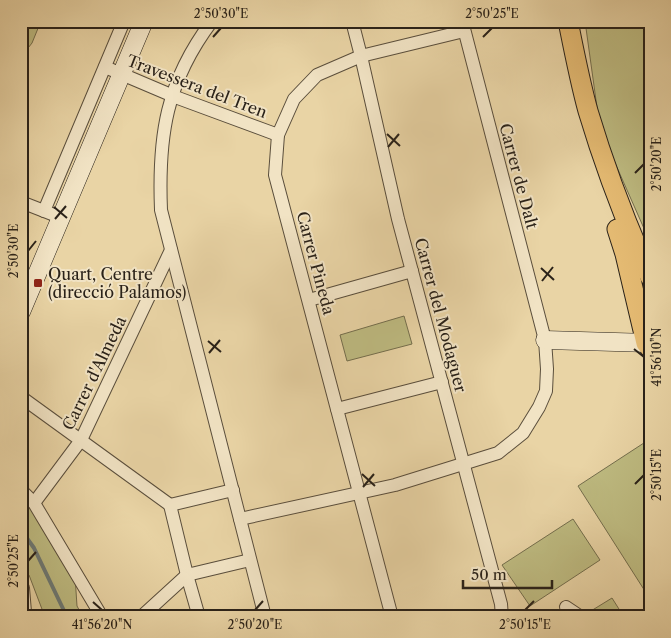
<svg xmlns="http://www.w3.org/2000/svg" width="671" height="638" viewBox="0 0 671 638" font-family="'Libre Caslon Text',serif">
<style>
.green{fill:#bebb81;stroke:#746e4d}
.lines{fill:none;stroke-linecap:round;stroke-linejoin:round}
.stream{stroke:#6e7a75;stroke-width:4}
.street-casing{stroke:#5a4e3c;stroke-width:14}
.secondary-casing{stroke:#2a2219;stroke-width:19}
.primary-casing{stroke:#2a2219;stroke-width:21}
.street{stroke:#f1e3c4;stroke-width:12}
.secondary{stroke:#f1e3c4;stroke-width:18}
.primary{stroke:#e4ba72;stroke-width:19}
.ticks{fill:none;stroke:#2a2219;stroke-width:2}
.poi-dot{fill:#8f2418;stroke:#f1e3c4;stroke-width:2}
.labels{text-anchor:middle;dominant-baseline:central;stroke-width:4;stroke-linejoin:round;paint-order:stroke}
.street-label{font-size:16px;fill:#2a2219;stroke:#f1e3c4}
.poi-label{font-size:16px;fill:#2a2219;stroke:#f1e3c4;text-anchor:start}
.neatline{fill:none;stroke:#2a2219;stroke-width:2}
.ticks-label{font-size:12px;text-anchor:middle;fill:#2a2219}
</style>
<rect width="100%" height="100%" fill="#e9d4a5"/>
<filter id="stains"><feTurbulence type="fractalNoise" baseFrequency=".004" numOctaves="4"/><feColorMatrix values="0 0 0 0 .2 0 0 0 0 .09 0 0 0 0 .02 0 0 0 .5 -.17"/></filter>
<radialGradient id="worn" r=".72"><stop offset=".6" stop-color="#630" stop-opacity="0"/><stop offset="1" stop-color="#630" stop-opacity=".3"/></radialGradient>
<g class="green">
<path d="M 21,21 L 41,21 L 32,43 L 21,57 Z"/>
<path d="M 585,21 L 650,21 L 650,242 L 600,129 Z"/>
<path d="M 404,316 L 412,344 L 347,361 L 340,335 Z"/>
<path d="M 650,439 L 650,599 L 578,486 Z"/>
<path d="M 21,496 L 27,502 L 75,576 L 77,606 L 83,617 L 45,617 L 29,575 L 21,569 Z"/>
<path d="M 573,519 L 600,560 L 530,606 L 502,565 Z"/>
<path d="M 612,598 L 624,617 L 590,617 L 586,614 Z"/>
</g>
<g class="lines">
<path class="stream" d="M 21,530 L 34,548 L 67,617"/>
<defs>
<g id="street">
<path d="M 212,21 C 166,82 158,136 161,210 L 265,617"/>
<path d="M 352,21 L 361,56 L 398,219 L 501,604 L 502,617"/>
<path d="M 105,67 L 178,98 L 278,135"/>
<path d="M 21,202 L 62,218"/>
<path d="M 44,211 L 124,21"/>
<path d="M 309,300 L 412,271"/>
<path d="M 21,397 L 170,505"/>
<path d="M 337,409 L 442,382"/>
<path d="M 21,490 L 34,503 L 102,617"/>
<path d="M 34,503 L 81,440 L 171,250"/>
<path d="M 170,505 L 187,575 L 250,560"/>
<path d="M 170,505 L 233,490"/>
<path d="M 240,519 L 395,485 L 498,453 L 523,433 L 539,407 L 546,391 L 547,369 L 545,340 L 462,21"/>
<path d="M 566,607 L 581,617"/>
<path d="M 22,617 L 25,612 L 23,588"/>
<path d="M 141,617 L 187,575 L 199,617"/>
<path d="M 392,617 L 275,175 L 278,135 L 294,99 L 317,75 L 361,56 L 464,31"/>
</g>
<g id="secondary">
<path d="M 21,312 L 144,21"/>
<path d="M 545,340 L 650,343"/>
</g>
<g id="primary">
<path d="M 568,21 C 574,51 580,82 588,111 C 605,168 626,223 650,277"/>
<path d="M 617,229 L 625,254 L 646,343 L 650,348"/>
</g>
</defs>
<use href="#street" class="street-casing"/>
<use href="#secondary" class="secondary-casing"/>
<use href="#primary" class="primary-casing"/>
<use href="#street" class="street"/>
<use href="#secondary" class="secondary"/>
<use href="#primary" class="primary"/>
</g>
<path class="ticks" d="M 213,37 L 221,28M 483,37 L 492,28M 387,134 L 400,146M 388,147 L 399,134M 635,173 L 644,164M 54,207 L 67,218M 55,219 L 66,206M 28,251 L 36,241M 541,268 L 554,280M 542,281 L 553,267M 208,341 L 221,352M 634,349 L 644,357M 209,353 L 220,340M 362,474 L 375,486M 635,484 L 644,475M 363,487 L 374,474M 28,561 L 36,552M 93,602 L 102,610M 255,610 L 263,601M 525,610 L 534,601"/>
<rect class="poi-dot" x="33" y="278" width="10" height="10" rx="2.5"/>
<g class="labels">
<g class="street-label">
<text transform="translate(197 86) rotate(21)">Travessera del Tren</text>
<text transform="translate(519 176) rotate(75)">Carrer de Dalt</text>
<text transform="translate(316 263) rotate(75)">Carrer Pineda</text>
<text transform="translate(441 315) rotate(75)">Carrer del Modaguer</text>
<text transform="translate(94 373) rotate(-64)">Carrer d'Almeda</text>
</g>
<g class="poi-label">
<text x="48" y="274">Quart, Centre<tspan x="48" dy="18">(direcció Palamos)</tspan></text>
</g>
</g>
<rect width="671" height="638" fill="none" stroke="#e9d4a5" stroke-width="55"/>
<path d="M463 580v8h89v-8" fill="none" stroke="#2a2219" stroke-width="2.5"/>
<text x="471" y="580" font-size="15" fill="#2a2219" stroke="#f1e3c4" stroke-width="4" paint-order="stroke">50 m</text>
<rect x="28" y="28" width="616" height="582" class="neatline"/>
<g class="ticks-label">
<text x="221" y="18">2°50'30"E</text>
<text x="492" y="18">2°50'25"E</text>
<text transform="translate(657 164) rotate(-90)" y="4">2°50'20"E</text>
<text transform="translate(14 251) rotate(-90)" y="4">2°50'30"E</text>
<text transform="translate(657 357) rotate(-90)" y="4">41°56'10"N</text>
<text transform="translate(657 475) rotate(-90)" y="4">2°50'15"E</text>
<text transform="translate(14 561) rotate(-90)" y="4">2°50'25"E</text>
<text x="102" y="629">41°56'20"N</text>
<text x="255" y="629">2°50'20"E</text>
<text x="525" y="629">2°50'15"E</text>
</g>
<rect width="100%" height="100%" filter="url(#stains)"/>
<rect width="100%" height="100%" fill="url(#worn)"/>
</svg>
